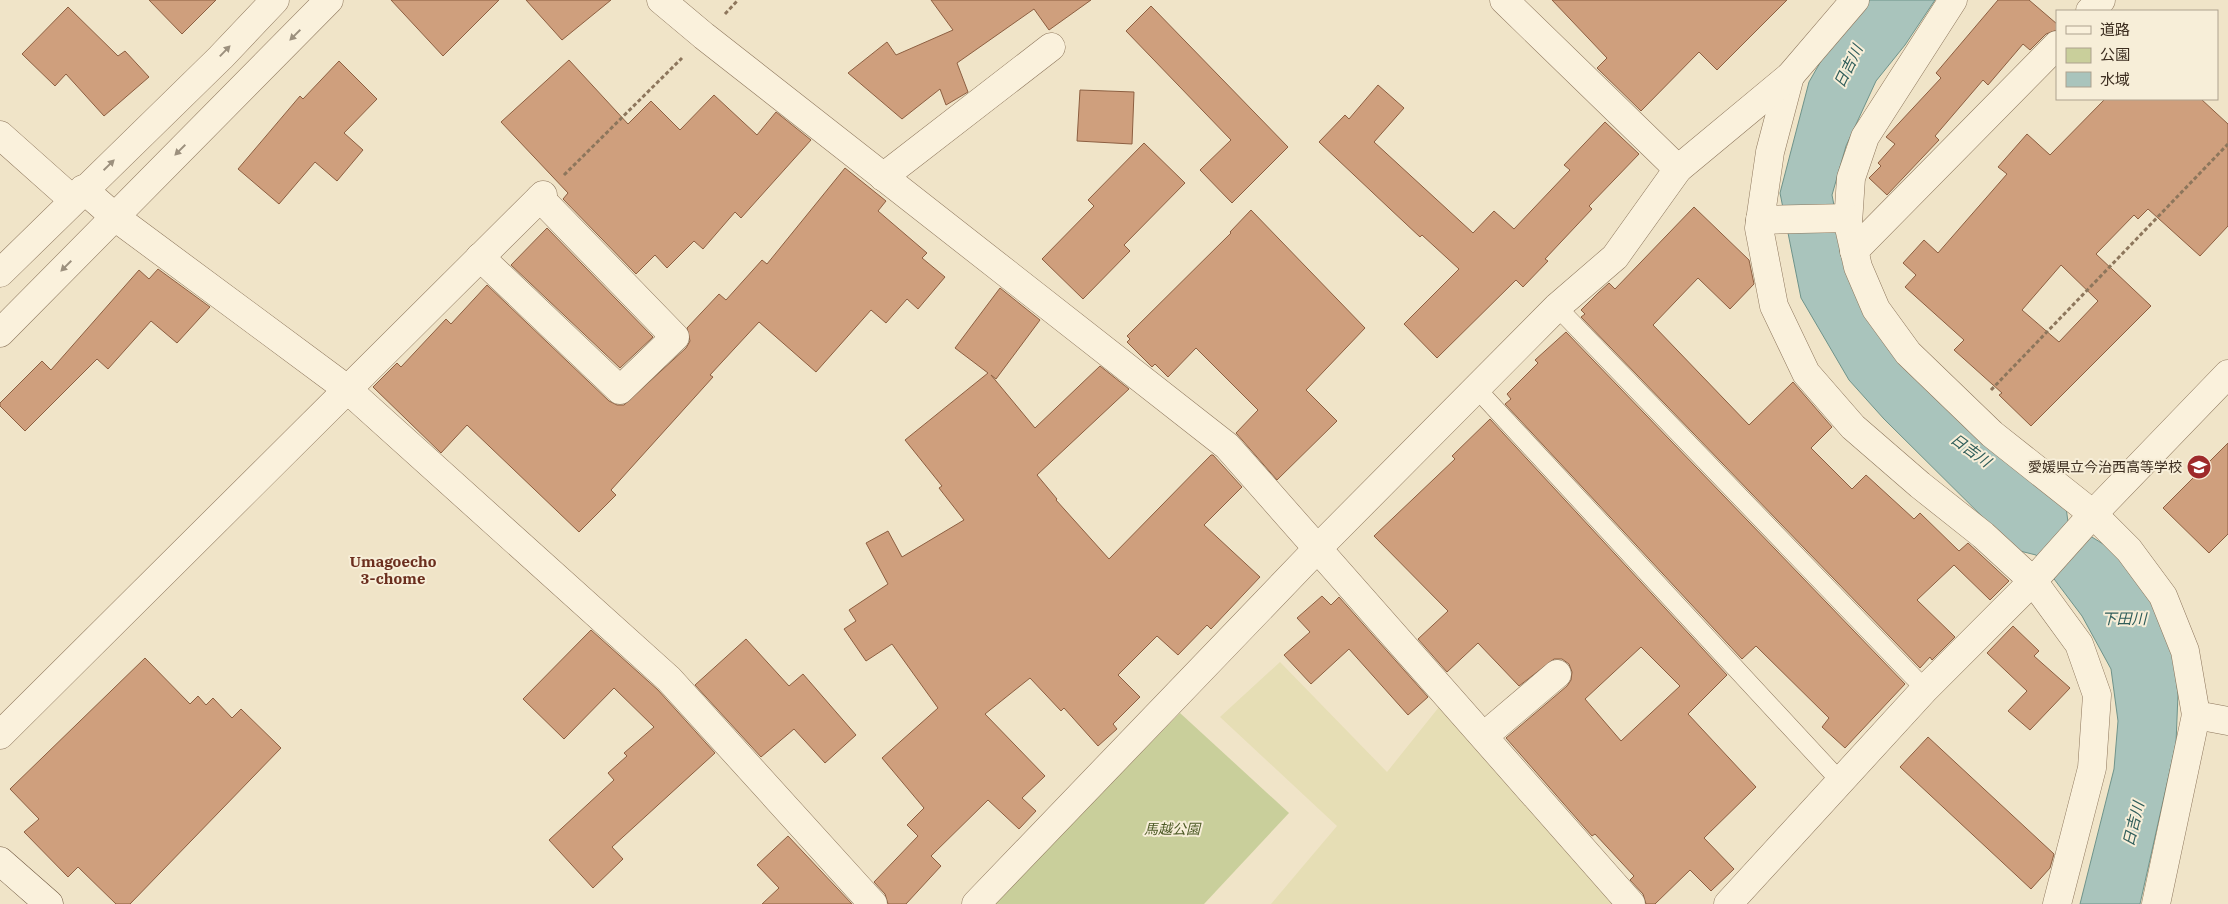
<svg xmlns="http://www.w3.org/2000/svg" width="2228" height="904" viewBox="0 0 2228 904" font-family="'IBM Plex Serif','Noto Sans JP',serif">
<style>
.farmland{fill:#e6deb5}
.green{fill:#c9cf9b}
.water{fill:#a9c4bc;stroke:#6f938a}
.building{fill:#cf9f7d;stroke:#8d5f41;fill-rule:evenodd}
.lines{fill:none;stroke-linecap:round;stroke-linejoin:round}
.service-casing{stroke:#8d765c;stroke-width:19}
.minor-casing{stroke:#8d765c;stroke-width:29}
.tertiary-casing{stroke:#8d765c;stroke-width:29}
.secondary-casing{stroke:#6f573f;stroke-width:29}
.path{stroke:#8d765c;stroke-width:3;stroke-dasharray:4 2.5;stroke-linecap:butt}
.service{stroke:#faf1dc;stroke-width:18}
.minor{stroke:#faf1dc;stroke-width:28}
.tertiary{stroke:#faf1dc;stroke-width:28}
.secondary{stroke:#faf1dc;stroke-width:28}
.oneway{fill:#9c907e}
.labels{text-anchor:middle;dominant-baseline:central;stroke-width:4;stroke-linejoin:round;paint-order:stroke}
.poi-label{font-size:14px;fill:#3d2e20;stroke:#f7eed8;text-anchor:end}
.park-label{font-size:14px;font-style:italic;fill:#4d5a26;stroke:#f7eed8}
.water-label{font-size:15px;font-style:italic;fill:#2f5d5a;stroke:#f7eed8}
.neighbourhood-label{font-size:15px;font-weight:bold;fill:#6b2e1e;stroke:#f7eed8}
</style>
<rect width="100%" height="100%" fill="#f0e4c8"/>
<path class="farmland" d="M 1280,662 L 1387,772 L 1439,707 L 1619,904 L 1271,904 L 1337,826 L 1220,717 Z"/>
<path class="green" d="M 1180,713 L 1289,813 L 1204,904 L 992,904 Z"/>
<path class="water" d="M 1866,0 L 1935,0 L 1905,45 L 1876,81 L 1846,146 L 1832,195 L 1845,262 L 1863,310 L 1890,352 L 1937,397 L 2066,507 L 2068,522 L 2111,549 L 2153,596 L 2171,641 L 2178,694 L 2176,743 L 2140,904 L 2080,904 L 2114,769 L 2118,721 L 2111,669 L 2082,616 L 2036,555 L 2016,550 L 1884,419 L 1849,380 L 1801,298 L 1780,193 L 1809,82 L 1833,40 Z"/>
<g class="building">
<path d="M 149,0 L 216,0 L 182,34 Z"/>
<path d="M 391,0 L 499,0 L 443,56 Z"/>
<path d="M 526,0 L 611,0 L 562,40 Z"/>
<path d="M 931,0 L 1091,0 L 1049,30 L 1034,9 L 957,63 L 968,92 L 946,105 L 940,89 L 902,119 L 848,73 L 887,42 L 896,55 L 953,30 Z"/>
<path d="M 1552,0 L 1787,0 L 1717,70 L 1699,52 L 1641,111 L 1597,68 L 1607,58 Z"/>
<path d="M 1998,0 L 2029,0 L 2057,24 L 2057,30 L 2046,34 L 2030,50 L 2023,44 L 1988,85 L 1983,80 L 1935,136 L 1939,140 L 1887,195 L 1869,178 L 1881,166 L 1878,163 L 1895,144 L 1886,137 L 1941,78 L 1936,73 Z"/>
<path d="M 1151,6 L 1288,147 L 1232,203 L 1200,170 L 1231,140 L 1126,31 Z"/>
<path d="M 68,7 L 118,56 L 125,51 L 149,77 L 104,116 L 66,74 L 55,86 L 22,54 Z"/>
<path d="M 569,60 L 628,124 L 651,101 L 680,130 L 714,95 L 757,135 L 776,112 L 811,140 L 741,218 L 735,212 L 703,249 L 694,241 L 667,268 L 655,255 L 636,274 L 563,199 L 568,193 L 501,122 Z"/>
<path d="M 339,61 L 377,99 L 344,133 L 363,150 L 337,181 L 315,162 L 279,204 L 238,169 L 300,96 L 303,99 Z"/>
<path d="M 1378,85 L 1404,108 L 1374,142 L 1473,233 L 1494,211 L 1514,229 L 1570,170 L 1564,165 L 1605,122 L 1639,154 L 1589,206 L 1592,209 L 1545,259 L 1548,261 L 1523,287 L 1516,280 L 1437,358 L 1404,324 L 1459,269 L 1422,235 L 1420,237 L 1389,208 L 1319,142 L 1345,115 L 1349,119 Z"/>
<path d="M 1080,90 L 1134,92 L 1132,144 L 1077,141 Z"/>
<path d="M 2105,99 L 2201,99 L 2228,124 L 2228,226 L 2200,256 L 2148,209 L 2138,219 L 2134,215 L 2096,254 L 2151,306 L 2031,426 L 1999,395 L 2002,393 L 1954,350 L 1964,340 L 1905,287 L 1916,275 L 1903,263 L 1924,240 L 1938,253 L 2007,174 L 1998,167 L 2027,134 L 2050,155 ZM 2061,265 L 2098,301 L 2059,342 L 2022,310 Z"/>
<path d="M 1144,143 L 1185,183 L 1124,245 L 1130,251 L 1083,299 L 1042,259 L 1094,206 L 1088,200 Z"/>
<path d="M 845,168 L 886,201 L 878,211 L 927,253 L 922,258 L 945,277 L 918,309 L 907,299 L 886,323 L 871,310 L 816,372 L 759,322 L 710,375 L 713,377 L 611,490 L 616,495 L 579,532 L 467,425 L 441,453 L 373,387 L 397,363 L 401,367 L 446,319 L 451,324 L 487,285 L 609,401 L 617,405 L 624,405 L 686,348 L 690,341 L 687,328 L 719,294 L 726,300 L 762,260 L 767,264 Z"/>
<path d="M 1694,207 L 1749,260 L 1754,284 L 1730,309 L 1698,278 L 1653,325 L 1749,425 L 1793,382 L 1832,427 L 1811,448 L 1852,489 L 1866,475 L 1914,519 L 1920,513 L 1959,551 L 1968,543 L 2009,581 L 1990,600 L 1954,565 L 1917,600 L 1955,637 L 1932,660 L 1930,657 L 1920,668 L 1581,317 L 1585,314 L 1581,310 L 1598,293 L 1609,283 L 1615,289 Z"/>
<path d="M 1251,210 L 1365,328 L 1306,390 L 1337,421 L 1277,480 L 1236,433 L 1258,410 L 1196,348 L 1168,377 L 1155,364 L 1152,367 L 1127,342 L 1130,339 L 1127,336 L 1231,233 L 1230,232 Z"/>
<path d="M 547,228 L 653,337 L 620,368 L 511,265 Z"/>
<path d="M 158,269 L 210,307 L 177,343 L 151,321 L 108,369 L 97,359 L 25,431 L 0,406 L 0,403 L 42,361 L 51,370 L 139,270 L 149,279 Z"/>
<path d="M 1000,288 L 1040,320 L 996,379 L 991,375 L 1035,428 L 1100,366 L 1129,389 L 1037,475 L 1057,499 L 1056,500 L 1109,559 L 1211,455 L 1213,455 L 1242,487 L 1204,525 L 1260,577 L 1211,629 L 1207,625 L 1178,655 L 1157,636 L 1118,675 L 1140,697 L 1113,724 L 1117,729 L 1098,746 L 1064,708 L 1061,711 L 1030,678 L 985,714 L 1045,776 L 1022,798 L 1036,811 L 1019,829 L 988,800 L 931,856 L 941,866 L 906,904 L 888,904 L 885,894 L 874,882 L 918,836 L 907,825 L 924,808 L 882,758 L 938,708 L 892,644 L 866,661 L 844,629 L 856,621 L 849,610 L 888,584 L 866,543 L 888,531 L 902,557 L 964,520 L 939,488 L 942,486 L 905,440 L 988,373 L 955,348 Z"/>
<path d="M 1566,332 L 1905,684 L 1845,748 L 1822,727 L 1829,718 L 1756,646 L 1742,659 L 1505,404 L 1511,399 L 1507,394 L 1538,363 L 1535,360 Z"/>
<path d="M 1490,419 L 1727,675 L 1688,714 L 1756,787 L 1704,838 L 1734,869 L 1711,891 L 1690,870 L 1655,904 L 1646,904 L 1643,894 L 1630,880 L 1634,876 L 1595,834 L 1592,836 L 1506,738 L 1567,686 L 1571,680 L 1572,672 L 1569,664 L 1562,659 L 1554,659 L 1519,686 L 1478,643 L 1447,672 L 1418,639 L 1448,611 L 1374,536 L 1455,459 L 1452,456 ZM 1641,647 L 1680,686 L 1621,741 L 1585,699 Z"/>
<path d="M 2228,443 L 2228,534 L 2209,553 L 2163,508 Z"/>
<path d="M 1322,596 L 1331,605 L 1339,597 L 1428,697 L 1408,715 L 1349,649 L 1311,684 L 1284,655 L 1310,632 L 1297,618 Z"/>
<path d="M 2013,626 L 2039,651 L 2034,656 L 2070,688 L 2030,730 L 2008,711 L 2027,691 L 1987,653 Z"/>
<path d="M 591,630 L 658,690 L 715,753 L 612,847 L 623,859 L 593,888 L 549,840 L 614,780 L 608,773 L 627,756 L 624,753 L 654,727 L 614,688 L 564,739 L 523,699 Z"/>
<path d="M 746,639 L 789,686 L 803,674 L 856,735 L 825,763 L 794,729 L 761,757 L 695,685 Z"/>
<path d="M 145,658 L 190,704 L 198,696 L 206,705 L 213,698 L 232,718 L 241,709 L 281,748 L 130,904 L 116,904 L 78,867 L 68,877 L 24,832 L 39,819 L 10,789 Z"/>
<path d="M 1928,737 L 2054,854 L 2050,868 L 2031,889 L 1900,767 Z"/>
<path d="M 788,836 L 852,904 L 762,904 L 779,888 L 757,865 Z"/>
</g>
<g class="lines">
<defs>
<g id="service">
<path d="M 1557,307 L 1925,689"/>
<path d="M 1476,388 L 1841,782"/>
</g>
<g id="minor">
<path d="M 661,0 L 704,36 L 1227,446 L 1631,904"/>
<path d="M 1504,0 L 1678,169"/>
<path d="M 1953,0 L 1865,137 L 1851,178 L 1848,223 L 1858,267 L 1876,309 L 1908,353 L 1992,434 L 2093,514 L 2129,550 L 2163,596 L 2185,651 L 2196,715 L 2228,721"/>
<path d="M 2090,11 L 2101,0"/>
<path d="M 1790,76 L 1770,152 L 1759,228 L 1774,306 L 1806,373 L 1853,427 L 1920,485 L 1983,535 L 2033,581 L 2079,644 L 2097,695 L 2092,768 L 2057,904"/>
<path d="M 0,135 L 73,200"/>
<path d="M 883,177 L 1051,47"/>
<path d="M 83,189 L 115,217 L 347,389 L 669,679 L 873,904"/>
<path d="M 1760,220 L 1848,218"/>
<path d="M 1854,251 L 2057,45"/>
<path d="M 480,257 L 620,390 L 675,337 L 540,198"/>
<path d="M 0,735 L 543,195"/>
<path d="M 1484,736 L 1557,674"/>
<path d="M 976,904 L 1319,547 L 1557,307 L 1615,257 L 1678,169 L 1790,76 L 1855,0"/>
<path d="M 1728,904 L 1925,689 L 2033,581 L 2093,514 L 2228,374"/>
<path d="M 2156,904 L 2196,715"/>
</g>
<g id="tertiary">
<path d="M 0,273 L 221,57 L 275,0"/>
<path d="M 0,333 L 329,0"/>
</g>
<path id="secondary" d="M 0,861 L 49,904"/>
</defs>
<use href="#service" class="service-casing"/>
<use href="#minor" class="minor-casing"/>
<use href="#tertiary" class="tertiary-casing"/>
<use href="#secondary" class="secondary-casing"/>
<g class="path">
<path d="M 725,14 L 738,0"/>
<path d="M 564,175 L 682,58"/>
<path d="M 1991,390 L 2228,144"/>
</g>
<use href="#service" class="service"/>
<use href="#minor" class="minor"/>
<use href="#tertiary" class="tertiary"/>
<use href="#secondary" class="secondary"/>
</g>
<defs><path id="oneway-solid" d="M-6-.8H1V-3.2L6.5 0L1 3.2V.8H-6Z" transform="scale(1.25)"/></defs>
<g class="oneway">
<use href="#oneway-solid" transform="translate(295 35) rotate(135)"/>
<use href="#oneway-solid" transform="translate(225 51) rotate(-46)"/>
<use href="#oneway-solid" transform="translate(180 150) rotate(135)"/>
<use href="#oneway-solid" transform="translate(109 165) rotate(-44)"/>
<use href="#oneway-solid" transform="translate(66 266) rotate(135)"/>
</g>
<defs>
<symbol id="school-disc" viewBox="-11 -11 22 22"><circle r="9.5" fill="#9e2a2b" stroke="#f7eed8"/><path d="M0-5L7-2L0 1L-7-2ZM-4 1L0 2.5L4 1V4Q0 6-4 4Z" fill="#fff"/></symbol>
</defs>
<g fill-rule="evenodd">
<use href="#school-disc" x="2185" y="453" width="28" height="28"/>
</g>
<g class="labels">
<g class="poi-label">
<text x="2182" y="467">愛媛県立今治西高等学校</text>
</g>
<g class="park-label">
<text x="1172" y="829">馬越公園</text>
</g>
<g class="water-label">
<text transform="translate(1848 66) rotate(-64)">日吉川</text>
<text transform="translate(1971 450) rotate(36)">日吉川</text>
<text x="2124" y="618">下田川</text>
<text transform="translate(2133 824) rotate(-76)">日吉川</text>
</g>
<g class="neighbourhood-label">
<text x="393" y="561">Umagoecho<tspan x="393" dy="17">3-chome</tspan></text>
</g>
</g>
<rect x="2056" y="10" width="162" height="90" fill="#f7eed8" stroke="#ada18e"/>
<rect x="2066" y="26" width="25" height="8" fill="#faf1dc" stroke="#ada18e"/>
<text x="2100" y="35" font-size="15" fill="#3d2e20">道路</text>
<rect x="2066" y="48" width="25" height="15" fill="#c9cf9b" stroke="#ada18e"/>
<text x="2100" y="60" font-size="15" fill="#3d2e20">公園</text>
<rect x="2066" y="72" width="25" height="15" fill="#a9c4bc" stroke="#ada18e"/>
<text x="2100" y="85" font-size="15" fill="#3d2e20">水域</text>
</svg>
